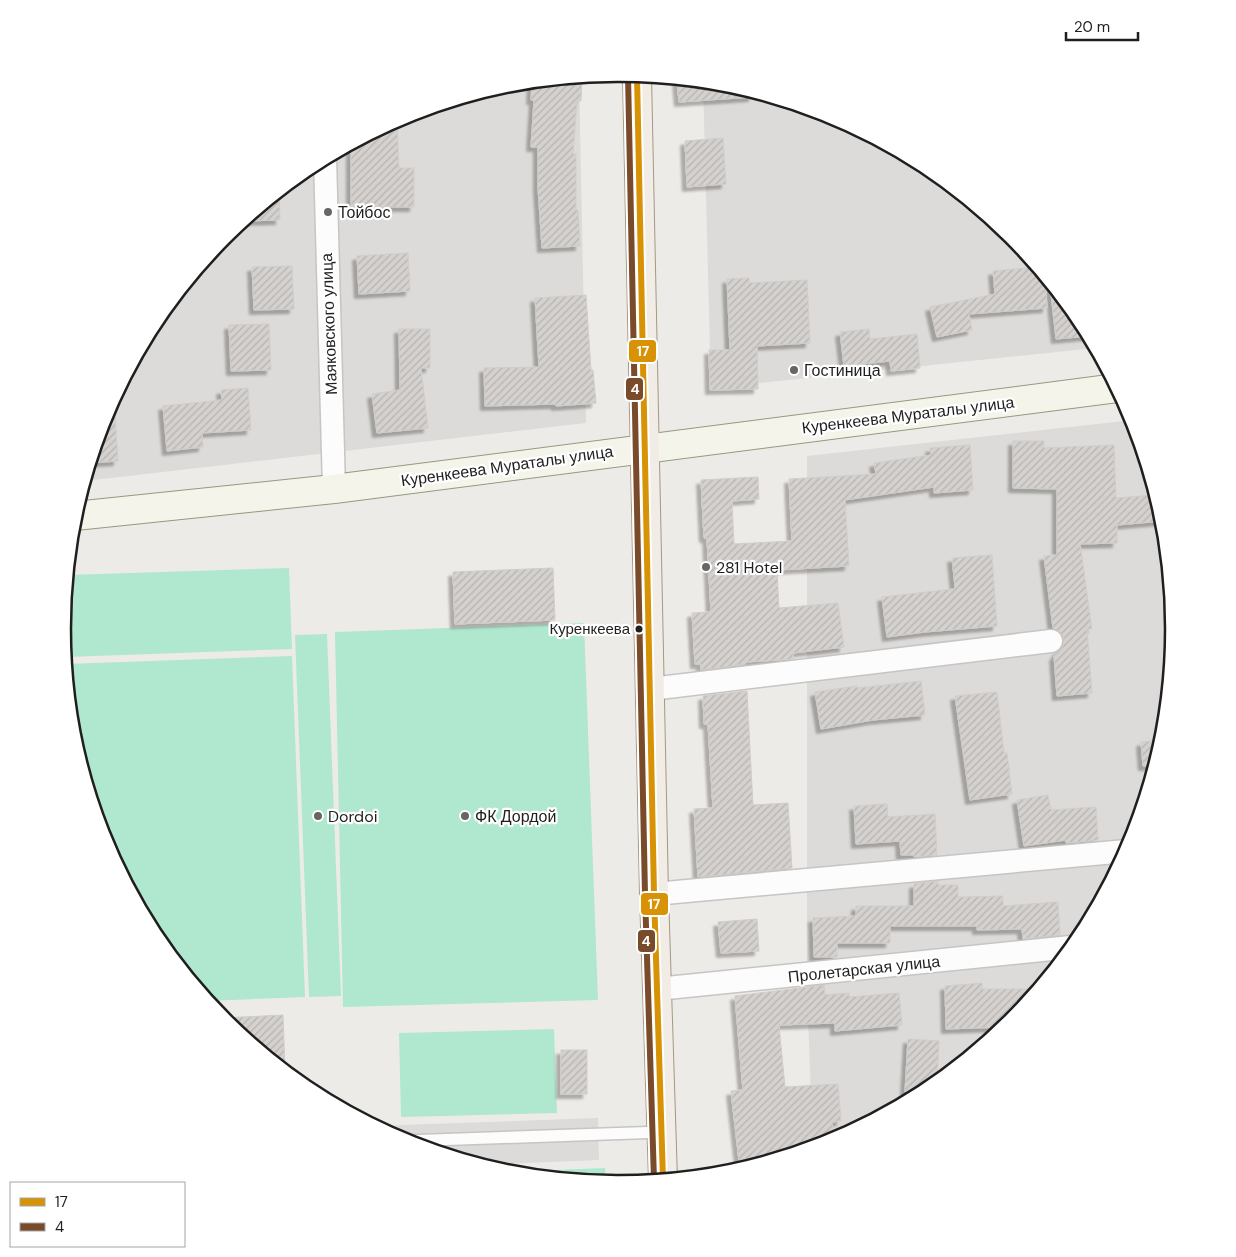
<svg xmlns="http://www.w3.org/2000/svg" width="1236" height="1257" viewBox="0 0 1236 1257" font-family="'DM Sans',sans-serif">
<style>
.residential{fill:#dcdbd9}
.pitch{fill:#b0e7cf}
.building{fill:url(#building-hatch);stroke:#d1cdc9;filter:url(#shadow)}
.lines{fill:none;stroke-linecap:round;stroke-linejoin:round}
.lane-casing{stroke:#c6c5c4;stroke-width:14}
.street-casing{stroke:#c6c5c4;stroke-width:25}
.secondary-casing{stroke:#97987e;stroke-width:30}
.primary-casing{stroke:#a49884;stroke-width:30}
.lane{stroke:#fcfcfc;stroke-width:11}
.street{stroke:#fcfcfc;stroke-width:22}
.secondary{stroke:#f4f4eb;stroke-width:28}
.primary{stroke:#f1ece5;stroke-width:28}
.bus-1-casing{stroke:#fff;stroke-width:10}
.bus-2-casing{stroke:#fff;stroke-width:10}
.bus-1{stroke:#d79205;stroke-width:6}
.bus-2{stroke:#7a4b2a;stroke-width:6}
.poi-dot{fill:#676665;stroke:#fff;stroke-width:2}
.bus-dot{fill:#1f1f1f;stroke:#fff;stroke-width:2}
.labels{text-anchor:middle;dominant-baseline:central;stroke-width:4.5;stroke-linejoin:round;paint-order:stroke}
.bus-label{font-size:15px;fill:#1f1f1f;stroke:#fff;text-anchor:end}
.poi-label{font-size:16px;fill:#1f1f1f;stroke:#fff;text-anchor:start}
.street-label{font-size:16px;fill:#1f1f1f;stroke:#fff}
.rim{fill:none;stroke:#1f1f1f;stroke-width:2.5}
.line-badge{stroke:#fff;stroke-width:2}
.badge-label{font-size:14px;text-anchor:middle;font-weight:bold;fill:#fff}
</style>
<defs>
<pattern id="building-hatch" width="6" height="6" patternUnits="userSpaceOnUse" patternTransform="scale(1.25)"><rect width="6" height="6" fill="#d4d1cf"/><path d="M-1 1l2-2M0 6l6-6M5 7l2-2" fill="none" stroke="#b6b3b1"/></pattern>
<filter id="shadow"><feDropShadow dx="-4.5" dy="4.5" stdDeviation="1" flood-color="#0004"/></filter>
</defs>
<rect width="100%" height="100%" fill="#edebe8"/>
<g class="residential">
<path d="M 579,77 L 586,423 L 85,481 L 105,416 L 156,320 L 225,236 L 310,166 L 406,115 L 510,84 Z"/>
<path d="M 703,81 L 727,84 L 831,115 L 927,167 L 1011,236 L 1080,320 L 1095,348 L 711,388 Z"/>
<path d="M 1133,420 L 1163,520 L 1173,629 L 1163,737 L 1131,841 L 1080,937 L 1011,1021 L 926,1091 L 830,1142 L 813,1147 L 807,991 L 807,456 Z"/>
<path d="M 598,1118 L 599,1160 L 481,1165 L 405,1142 L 375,1126 Z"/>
</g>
<g class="pitch">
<path d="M 289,568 L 292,649 L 66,657 L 65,607 L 68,575 Z"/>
<path d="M 584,623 L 598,1000 L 343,1007 L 335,632 Z"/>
<path d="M 327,634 L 341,996 L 309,997 L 295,635 Z"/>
<path d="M 292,656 L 305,997 L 208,1001 L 156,937 L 105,841 L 73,737 L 66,664 Z"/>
<path d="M 554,1029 L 557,1113 L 401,1117 L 399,1033 Z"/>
<path d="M 605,1168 L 606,1183 L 507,1172 Z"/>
</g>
<g class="building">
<path d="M 582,77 L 581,101 L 577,101 L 573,154 L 576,154 L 576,210 L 578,210 L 580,246 L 542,248 L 538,188 L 538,147 L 531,147 L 534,100 L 531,100 L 532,82 Z"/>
<path d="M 677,79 L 727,84 L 753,92 L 753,97 L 679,102 Z"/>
<path d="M 397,120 L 399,168 L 414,168 L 414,207 L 351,207 L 351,144 Z"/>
<path d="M 723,138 L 726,184 L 687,187 L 685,141 Z"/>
<path d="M 279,191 L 280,220 L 243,221 L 251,215 Z"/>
<path d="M 408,253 L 410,291 L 359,294 L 357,256 Z"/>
<path d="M 292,266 L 294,309 L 254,310 L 252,267 Z"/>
<path d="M 1037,267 L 1045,277 L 1047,308 L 969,314 L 972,330 L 937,337 L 930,307 L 995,294 L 993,271 Z"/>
<path d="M 749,278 L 749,283 L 807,280 L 810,343 L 757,346 L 758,389 L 710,390 L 709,350 L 730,350 L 727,279 Z"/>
<path d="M 1050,284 L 1080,320 L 1089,336 L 1056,339 Z"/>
<path d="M 586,295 L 591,370 L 593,370 L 596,403 L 556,406 L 556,404 L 485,406 L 484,368 L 539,367 L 535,298 Z"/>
<path d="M 269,324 L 271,370 L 231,371 L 229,325 Z"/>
<path d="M 399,329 L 430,329 L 430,368 L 421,368 L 428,428 L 377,433 L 372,394 L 400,390 Z"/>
<path d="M 869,329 L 870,339 L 917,334 L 920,368 L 891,371 L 890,361 L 844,366 L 840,332 Z"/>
<path d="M 248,388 L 251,430 L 202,433 L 203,447 L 167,451 L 163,406 L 222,400 L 221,390 Z"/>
<path d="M 114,399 L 118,461 L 90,463 L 105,416 Z"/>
<path d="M 1013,441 L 1044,441 L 1044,448 L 1114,445 L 1116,498 L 1155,495 L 1163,521 L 1117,525 L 1117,543 L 1080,544 L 1092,629 L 1087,629 L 1092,693 L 1057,696 L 1054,656 L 1056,656 L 1056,653 L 1063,647 L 1064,640 L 1061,633 L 1053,628 L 1044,556 L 1057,555 L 1057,489 L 1013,488 Z"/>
<path d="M 970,445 L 973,490 L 934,493 L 934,487 L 845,500 L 849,566 L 777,570 L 779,608 L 838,603 L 844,647 L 793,653 L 793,659 L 745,662 L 745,664 L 701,670 L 701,664 L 695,664 L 692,613 L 711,612 L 707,538 L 704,538 L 701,480 L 758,477 L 759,499 L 732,501 L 734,544 L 792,541 L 789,479 L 876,474 L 874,463 L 931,455 L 930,448 Z"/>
<path d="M 992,555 L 997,626 L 925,632 L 887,637 L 882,597 L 954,589 L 955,587 L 952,558 Z"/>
<path d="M 553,568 L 555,620 L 455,624 L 453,572 Z"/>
<path d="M 921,681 L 925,715 L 873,720 L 821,729 L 815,692 L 857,686 L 857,688 Z"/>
<path d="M 747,691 L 753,805 L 788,803 L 792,868 L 698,877 L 694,809 L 713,808 L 708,724 L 704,724 L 703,696 Z"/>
<path d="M 997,692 L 1004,753 L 1007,753 L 1012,794 L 970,800 L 955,696 Z"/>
<path d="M 1162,740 L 1154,766 L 1143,766 L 1141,742 Z"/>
<path d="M 1048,795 L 1051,810 L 1096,807 L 1098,840 L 1066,843 L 1066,840 L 1024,846 L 1017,800 Z"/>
<path d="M 887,804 L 888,817 L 935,814 L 937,855 L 914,857 L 914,855 L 901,855 L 900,841 L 856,844 L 854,806 Z"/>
<path d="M 938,881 L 938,885 L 958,885 L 958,897 L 1003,896 L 1003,906 L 1058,902 L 1060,935 L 1023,939 L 1022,929 L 977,930 L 977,926 L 890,926 L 890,943 L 837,943 L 837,957 L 814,957 L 813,918 L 856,916 L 856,906 L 914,906 L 914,884 Z"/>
<path d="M 757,919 L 759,951 L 721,953 L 718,922 Z"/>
<path d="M 982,983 L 982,989 L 1037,989 L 1011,1022 L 1003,1027 L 946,1029 L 945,986 Z"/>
<path d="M 824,985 L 825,995 L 849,993 L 849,997 L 899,993 L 902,1025 L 835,1031 L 835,1023 L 779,1025 L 785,1087 L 838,1084 L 841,1121 L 832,1122 L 834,1140 L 830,1142 L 740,1169 L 731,1091 L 743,1090 L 735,996 Z"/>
<path d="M 283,1015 L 285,1070 L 222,1018 Z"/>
<path d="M 908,1039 L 939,1041 L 937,1082 L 922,1093 L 905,1092 Z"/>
<rect x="561" y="1050" width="26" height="44"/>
</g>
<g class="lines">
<defs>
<path id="lane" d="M 404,1141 L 662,1132"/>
<g id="street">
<path d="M 325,158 L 334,489"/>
<path d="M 651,689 L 1051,641"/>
<path d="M 654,894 L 1126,851"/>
<path d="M 657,989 L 1071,947"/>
</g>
<path id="secondary" d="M 75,516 L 334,489 L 1117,388"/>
<path id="primary" d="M 637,75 L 654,894 L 663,1180"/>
</defs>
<use href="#lane" class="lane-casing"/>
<use href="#street" class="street-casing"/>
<use href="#secondary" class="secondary-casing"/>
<use href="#primary" class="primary-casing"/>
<use href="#lane" class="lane"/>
<use href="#street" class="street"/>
<use href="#secondary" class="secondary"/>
<use href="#primary" class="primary"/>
<defs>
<path id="bus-1" d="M 637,75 L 654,894 L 663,1180"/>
<path id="bus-2" d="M 628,75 L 645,894 L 654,1180"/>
</defs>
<use href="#bus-1" class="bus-1-casing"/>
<use href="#bus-2" class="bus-2-casing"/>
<use href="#bus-1" class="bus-1"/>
<use href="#bus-2" class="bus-2"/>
</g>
<g class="poi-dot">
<circle cx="328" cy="212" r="5"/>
<circle cx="794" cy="370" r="5"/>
<circle cx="706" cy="567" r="5"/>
<circle cx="318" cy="816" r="5"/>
<circle cx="465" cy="816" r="5"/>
</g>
<circle class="bus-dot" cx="639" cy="629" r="4.5"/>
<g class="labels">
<g class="bus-label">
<text x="630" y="629">Куренкеева</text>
</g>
<g class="poi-label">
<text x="338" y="212">Тойбос</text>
<text x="804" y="370">Гостиница</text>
<text x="716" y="567">281 Hotel</text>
<text x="328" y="816">Dordoi</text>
<text x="475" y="816">ФК Дордой</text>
</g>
<g class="street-label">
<text transform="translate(329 324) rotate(-92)">Маяковского улица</text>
<text transform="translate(908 415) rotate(-7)">Куренкеева Мураталы улица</text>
<text transform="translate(507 466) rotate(-8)">Куренкеева Мураталы улица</text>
<text transform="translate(864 969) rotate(-6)">Пролетарская улица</text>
</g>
</g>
<path d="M0 0H1236V1257H0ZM617 82H619A546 546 0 0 1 1165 628V629A546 546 0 0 1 619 1175H617A546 546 0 0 1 71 629V628A546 546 0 0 1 617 82Z" fill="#fff" fill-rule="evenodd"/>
<path class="rim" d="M617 82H619A546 546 0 0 1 1165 628V629A546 546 0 0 1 619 1175H617A546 546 0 0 1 71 629V628A546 546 0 0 1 617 82Z"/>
<g class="line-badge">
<rect x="628" y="339" width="29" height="24" rx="5" fill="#d79205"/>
<rect x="625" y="377" width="19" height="24" rx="5" fill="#7a4b2a"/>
<rect x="640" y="892" width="29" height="24" rx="5" fill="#d79205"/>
<rect x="637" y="929" width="19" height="24" rx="5" fill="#7a4b2a"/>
</g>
<g class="badge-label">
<text x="643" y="356">17</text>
<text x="635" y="394">4</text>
<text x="654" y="909">17</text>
<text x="646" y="946">4</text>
</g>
<rect x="10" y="1182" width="175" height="65" fill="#ffffff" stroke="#a5a5a5"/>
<rect x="20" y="1198" width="25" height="8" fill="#d79205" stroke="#a5a5a5"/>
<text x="55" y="1207" font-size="15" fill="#1f1f1f">17</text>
<rect x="20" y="1223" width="25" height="8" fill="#7a4b2a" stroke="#a5a5a5"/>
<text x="55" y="1232" font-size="15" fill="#1f1f1f">4</text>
<path d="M1066 32v8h72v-8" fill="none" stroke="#1f1f1f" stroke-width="2.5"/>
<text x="1074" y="32" font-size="15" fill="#1f1f1f" stroke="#ffffff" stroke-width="4" paint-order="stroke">20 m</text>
</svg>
